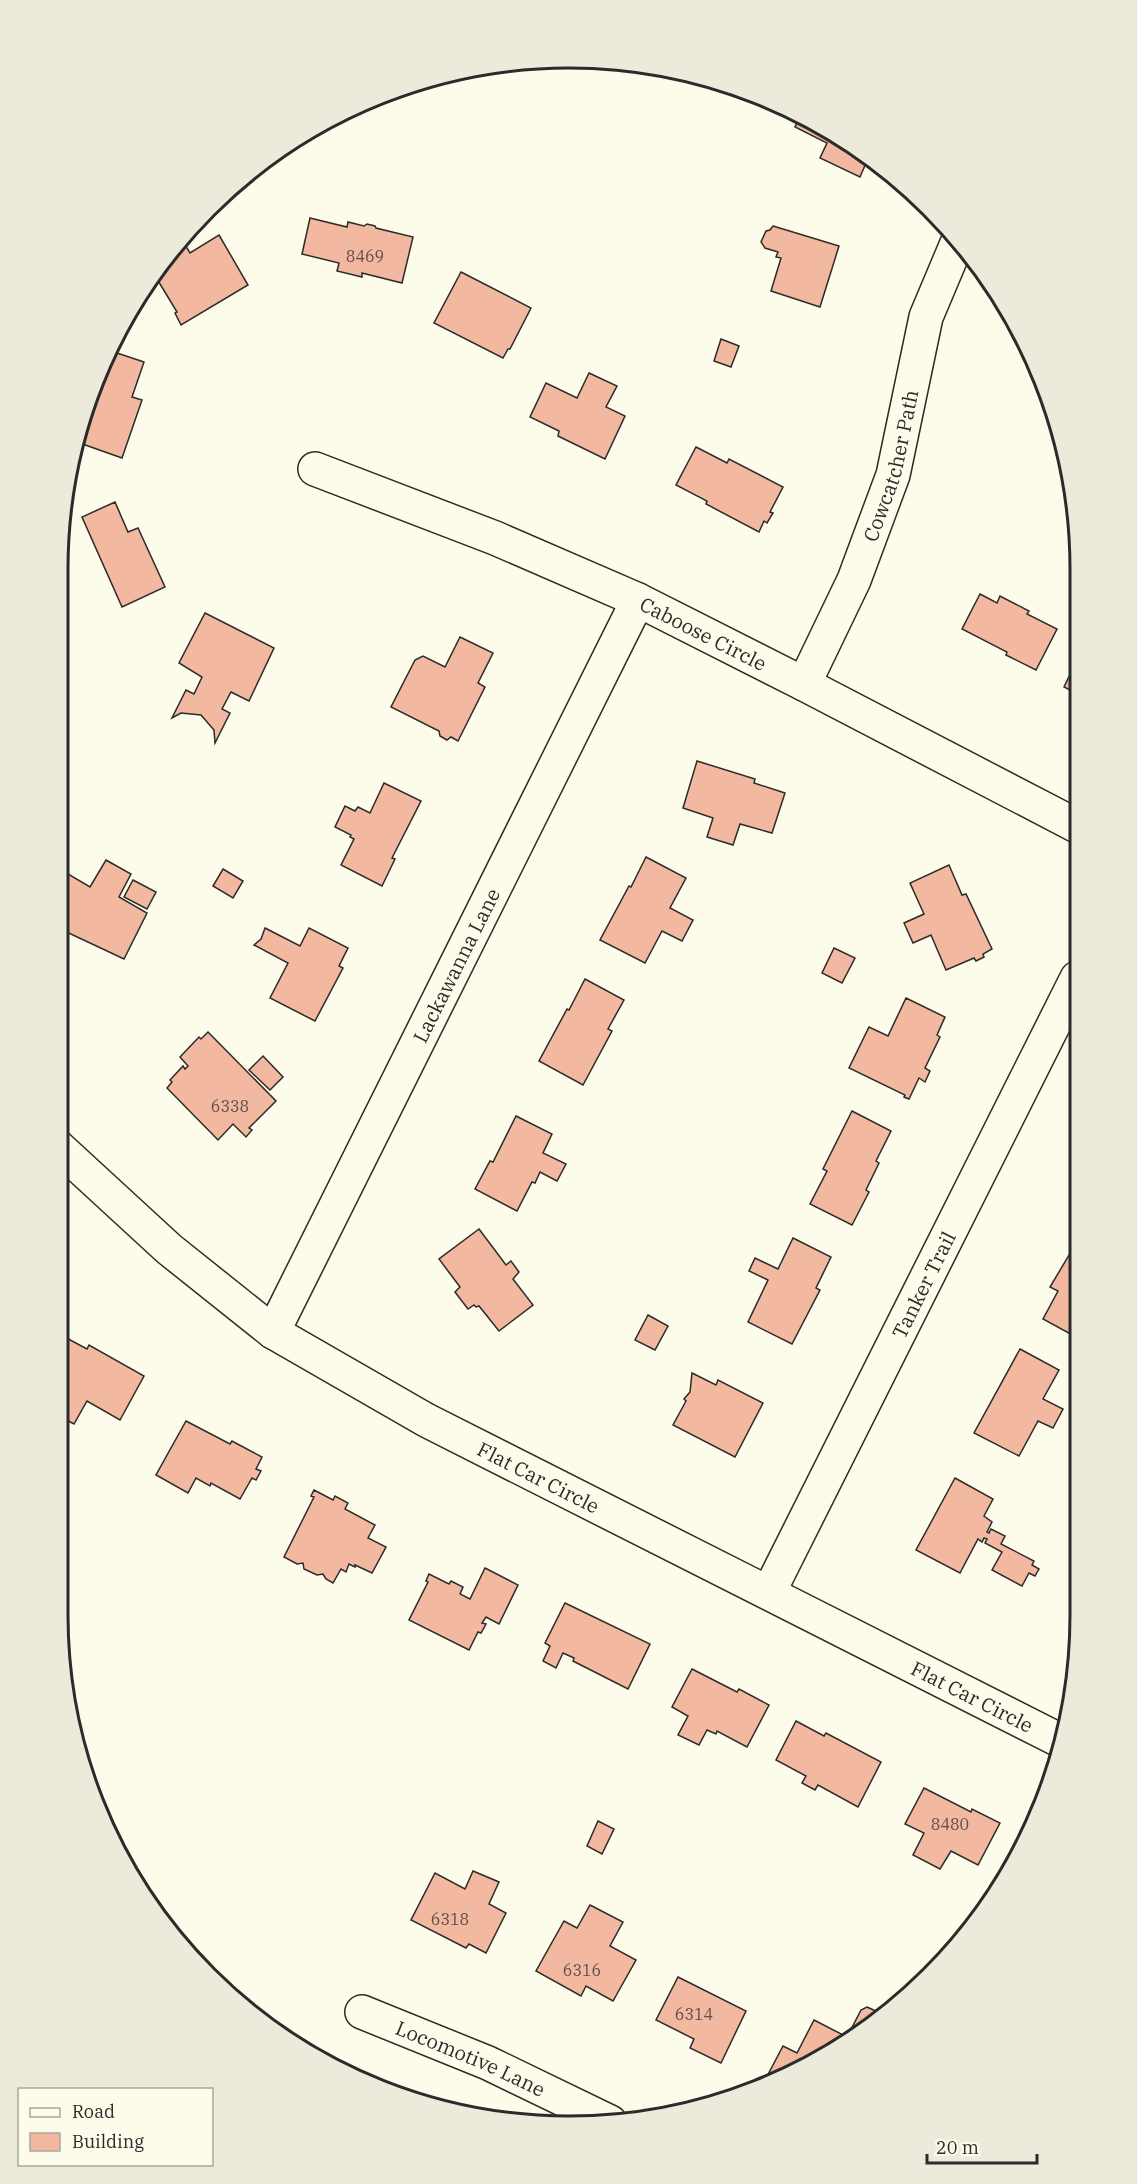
<svg xmlns="http://www.w3.org/2000/svg" width="1137" height="2184" viewBox="0 0 1137 2184" font-family="'IBM Plex Serif',serif">
<style>
.building{fill:#f2b8a0;stroke:#2b2b2b;stroke-width:1.5}
.lines{fill:none;stroke-linecap:round;stroke-linejoin:round}
.street-casing{stroke:#2b2b2b;stroke-width:36}
.street{stroke:#fdfbea;stroke-width:33}
.labels{text-anchor:middle;dominant-baseline:central;stroke-width:4.5;stroke-linejoin:round;paint-order:stroke}
.number-label{font-size:16px;fill:#5d4e48}
.street-label{font-size:20px;fill:#2b2b2b;stroke:#fdfbea}
.rim{fill:none;stroke:#2b2b2b;stroke-width:3}
</style>
<rect width="100%" height="100%" fill="#fdfbea"/>
<g class="building">
<path d="M 657,67 L 691,73 L 687,82 Z"/>
<path d="M 801,114 L 869,156 L 860,177 L 820,158 L 827,143 L 795,127 Z"/>
<path d="M 310,218 L 347,227 L 348,222 L 364,226 L 367,224 L 375,226 L 376,228 L 413,237 L 402,283 L 362,273 L 362,277 L 337,271 L 339,263 L 302,254 Z"/>
<path d="M 773,226 L 839,246 L 820,307 L 771,291 L 781,258 L 776,257 L 778,252 L 765,248 L 761,242 L 766,231 L 770,230 Z"/>
<path d="M 219,235 L 248,285 L 181,325 L 175,313 L 177,312 L 154,274 L 156,273 L 155,270 L 162,257 L 181,238 L 190,253 Z"/>
<path d="M 461,272 L 531,308 L 510,349 L 508,349 L 503,358 L 434,323 Z"/>
<path d="M 721,339 L 739,346 L 731,367 L 714,361 Z"/>
<path d="M 108,350 L 144,362 L 132,397 L 142,400 L 122,458 L 74,441 Z"/>
<path d="M 589,373 L 617,386 L 606,407 L 625,416 L 605,459 L 558,436 L 559,431 L 530,417 L 546,383 L 577,398 Z"/>
<path d="M 696,447 L 727,463 L 729,459 L 783,487 L 770,512 L 773,513 L 767,523 L 764,521 L 759,532 L 706,504 L 707,501 L 676,485 Z"/>
<path d="M 115,502 L 128,532 L 138,528 L 165,587 L 122,607 L 82,517 Z"/>
<path d="M 980,594 L 997,603 L 1000,596 L 1029,611 L 1027,614 L 1057,629 L 1036,670 L 1006,655 L 1007,652 L 962,629 Z"/>
<path d="M 205,613 L 274,648 L 249,701 L 231,692 L 222,709 L 230,713 L 215,743 L 214,730 L 201,715 L 181,713 L 172,718 L 186,690 L 194,694 L 202,677 L 179,663 Z"/>
<path d="M 460,637 L 493,653 L 478,683 L 485,687 L 458,741 L 451,737 L 447,740 L 440,736 L 439,731 L 391,707 L 415,660 L 423,656 L 445,667 Z"/>
<path d="M 1076,662 L 1076,693 L 1064,687 Z"/>
<path d="M 697,761 L 755,779 L 754,783 L 785,793 L 772,833 L 740,824 L 733,845 L 707,837 L 713,818 L 683,808 Z"/>
<path d="M 384,783 L 421,801 L 392,858 L 395,859 L 382,886 L 341,865 L 354,839 L 350,837 L 351,835 L 335,827 L 345,806 L 355,811 L 358,807 L 370,813 Z"/>
<path d="M 646,857 L 686,878 L 670,908 L 693,920 L 682,941 L 662,931 L 645,963 L 600,940 L 629,886 L 631,887 Z"/>
<path d="M 106,860 L 131,874 L 119,897 L 147,913 L 124,959 L 58,928 L 58,868 L 90,887 Z"/>
<path d="M 949,865 L 962,895 L 966,894 L 992,949 L 983,954 L 984,957 L 976,961 L 974,958 L 946,970 L 931,935 L 913,943 L 904,923 L 924,914 L 910,883 Z"/>
<path d="M 223,869 L 243,881 L 233,898 L 213,886 Z"/>
<path d="M 133,880 L 156,892 L 147,909 L 124,897 Z"/>
<path d="M 265,928 L 300,946 L 309,928 L 348,948 L 339,966 L 343,968 L 315,1021 L 270,998 L 288,963 L 254,945 L 261,939 Z"/>
<path d="M 834,948 L 855,958 L 842,983 L 822,973 Z"/>
<path d="M 585,979 L 624,1000 L 608,1029 L 612,1031 L 583,1085 L 539,1061 L 567,1009 L 569,1010 Z"/>
<path d="M 906,998 L 945,1017 L 937,1035 L 940,1037 L 925,1068 L 930,1071 L 925,1082 L 919,1078 L 909,1099 L 904,1097 L 905,1095 L 849,1068 L 869,1027 L 888,1036 Z"/>
<path d="M 208,1032 L 276,1101 L 249,1128 L 252,1130 L 246,1137 L 233,1124 L 218,1140 L 167,1088 L 172,1082 L 170,1080 L 183,1066 L 185,1069 L 188,1066 L 180,1057 L 199,1037 L 201,1039 Z"/>
<path d="M 263,1056 L 283,1077 L 270,1090 L 249,1070 Z"/>
<path d="M 852,1111 L 891,1131 L 876,1161 L 879,1163 L 866,1190 L 869,1192 L 852,1225 L 810,1204 L 827,1171 L 823,1169 Z"/>
<path d="M 516,1116 L 552,1134 L 543,1153 L 566,1164 L 557,1181 L 540,1172 L 535,1183 L 532,1182 L 517,1211 L 475,1189 L 490,1161 L 493,1162 Z"/>
<path d="M 479,1229 L 506,1265 L 511,1261 L 519,1272 L 513,1279 L 533,1305 L 499,1331 L 479,1306 L 476,1307 L 474,1305 L 468,1309 L 455,1292 L 460,1287 L 439,1259 Z"/>
<path d="M 793,1238 L 831,1257 L 816,1288 L 820,1290 L 792,1344 L 748,1322 L 768,1280 L 749,1271 L 755,1258 L 778,1269 Z"/>
<path d="M 1078,1240 L 1078,1334 L 1076,1337 L 1043,1319 L 1058,1291 L 1050,1287 Z"/>
<path d="M 648,1315 L 668,1326 L 655,1350 L 635,1340 Z"/>
<path d="M 59,1334 L 87,1349 L 89,1345 L 144,1376 L 120,1420 L 87,1401 L 74,1424 L 57,1415 L 57,1387 L 59,1383 L 57,1382 L 57,1337 Z"/>
<path d="M 1020,1349 L 1059,1370 L 1043,1399 L 1063,1409 L 1053,1428 L 1038,1421 L 1019,1456 L 974,1433 Z"/>
<path d="M 692,1373 L 716,1385 L 718,1380 L 763,1403 L 735,1457 L 673,1425 L 686,1401 L 684,1399 L 690,1392 Z"/>
<path d="M 186,1421 L 230,1444 L 232,1441 L 262,1457 L 256,1469 L 261,1471 L 256,1480 L 252,1478 L 240,1499 L 211,1483 L 210,1486 L 196,1478 L 188,1493 L 156,1475 Z"/>
<path d="M 955,1478 L 993,1499 L 984,1516 L 992,1522 L 987,1532 L 989,1533 L 991,1529 L 1005,1536 L 1001,1544 L 1034,1561 L 1032,1565 L 1039,1569 L 1035,1576 L 1029,1573 L 1022,1586 L 992,1570 L 1002,1552 L 985,1543 L 987,1539 L 984,1538 L 982,1542 L 978,1539 L 960,1573 L 916,1550 Z"/>
<path d="M 314,1490 L 333,1500 L 335,1496 L 348,1503 L 345,1509 L 375,1525 L 368,1538 L 386,1547 L 372,1573 L 355,1565 L 355,1567 L 349,1564 L 346,1572 L 341,1569 L 333,1583 L 326,1579 L 323,1574 L 317,1575 L 304,1569 L 303,1563 L 297,1564 L 284,1557 L 314,1497 L 311,1496 Z"/>
<path d="M 485,1568 L 518,1585 L 499,1624 L 486,1617 L 482,1623 L 486,1624 L 481,1633 L 478,1632 L 469,1650 L 409,1620 L 428,1582 L 426,1581 L 429,1574 L 449,1584 L 451,1581 L 463,1587 L 460,1594 L 470,1599 Z"/>
<path d="M 565,1603 L 650,1644 L 628,1689 L 573,1661 L 574,1658 L 563,1653 L 556,1668 L 543,1661 L 550,1646 L 545,1643 Z"/>
<path d="M 692,1669 L 737,1692 L 739,1689 L 769,1705 L 747,1747 L 717,1731 L 716,1734 L 707,1730 L 699,1745 L 678,1735 L 688,1716 L 672,1707 Z"/>
<path d="M 796,1721 L 824,1736 L 826,1733 L 881,1762 L 858,1807 L 818,1785 L 815,1790 L 802,1783 L 806,1776 L 776,1760 Z"/>
<path d="M 924,1788 L 971,1812 L 972,1809 L 1000,1823 L 978,1865 L 951,1851 L 940,1869 L 913,1855 L 924,1833 L 905,1824 Z"/>
<path d="M 598,1821 L 614,1829 L 602,1854 L 587,1846 Z"/>
<path d="M 473,1871 L 499,1882 L 489,1904 L 506,1913 L 486,1953 L 469,1944 L 466,1948 L 411,1920 L 435,1873 L 465,1889 Z"/>
<path d="M 590,1905 L 623,1922 L 610,1946 L 636,1960 L 613,2001 L 586,1986 L 581,1996 L 536,1971 L 564,1921 L 577,1928 Z"/>
<path d="M 678,1977 L 746,2011 L 721,2063 L 690,2048 L 694,2039 L 656,2020 Z"/>
<path d="M 867,2007 L 880,2013 L 847,2037 L 861,2010 Z"/>
<path d="M 814,2020 L 847,2037 L 794,2074 L 763,2084 L 783,2046 L 797,2053 Z"/>
</g>
<g class="lines">
<defs>
<g id="street">
<path id="s1" d="M 315,469 L 495,538 L 638,600 L 804,684 L 1077,826"/>
<path id="s2" d="M 804,684 L 854,580 L 893,475 L 926,317 L 958,241"/>
<path id="s3" d="M 57,1146 L 169,1249 L 273,1332 L 426,1420 L 1063,1742"/>
<path id="s4" d="M 273,1332 L 638,600"/>
<path id="s5" d="M 769,1592 L 1077,978"/>
<path id="s6" d="M 362,2012 L 488,2063 L 610,2122"/>
</g>
</defs>
<use href="#street" class="street-casing"/>
<use href="#street" class="street"/>
</g>
<g class="labels">
<g class="number-label">
<text x="365" y="256">8469</text>
<text x="230" y="1106">6338</text>
<text x="950" y="1824">8480</text>
<text x="450" y="1919">6318</text>
<text x="582" y="1970">6316</text>
<text x="694" y="2014">6314</text>
</g>
<g class="street-label">
<text stroke="none"><textPath href="#s2" startOffset="236">Cowcatcher Path</textPath></text>
<text stroke="none"><textPath href="#s1" startOffset="422">Caboose Circle</textPath></text>
<text stroke="none"><textPath href="#s4" startOffset="410">Lackawanna Lane</textPath></text>
<text stroke="none"><textPath href="#s5" startOffset="344">Tanker Trail</textPath></text>
<text stroke="none"><textPath href="#s3" startOffset="588">Flat Car Circle</textPath></text>
<text stroke="none"><textPath href="#s3" startOffset="1074">Flat Car Circle</textPath></text>
<text stroke="none"><textPath href="#s6" startOffset="118">Locomotive Lane</textPath></text>
</g>
</g>
<path d="M0 0H1137V2184H0ZM569 68H569A501 501 0 0 1 1070 569V1615A501 501 0 0 1 569 2116H569A501 501 0 0 1 68 1615V569A501 501 0 0 1 569 68Z" fill="#eceadb" fill-rule="evenodd"/>
<path class="rim" d="M569 68H569A501 501 0 0 1 1070 569V1615A501 501 0 0 1 569 2116H569A501 501 0 0 1 68 1615V569A501 501 0 0 1 569 68Z"/>
<rect x="18" y="2088" width="195" height="78" fill="#fdfbea" stroke="#a9a89e" stroke-width="1.5"/>
<rect x="30" y="2108" width="30" height="9" fill="#fdfbea" stroke="#a9a89e" stroke-width="1.5"/>
<text x="72" y="2118" font-size="18" fill="#2b2b2b">Road</text>
<rect x="30" y="2133" width="30" height="18" fill="#f2b8a0" stroke="#a9a89e" stroke-width="1.5"/>
<text x="72" y="2148" font-size="18" fill="#2b2b2b">Building</text>
<path d="M927 2154v9h110v-9" fill="none" stroke="#2b2b2b" stroke-width="3"/>
<text x="936" y="2154" font-size="18" fill="#2b2b2b" stroke="#fdfbea" stroke-width="4.5" paint-order="stroke">20 m</text>
</svg>
